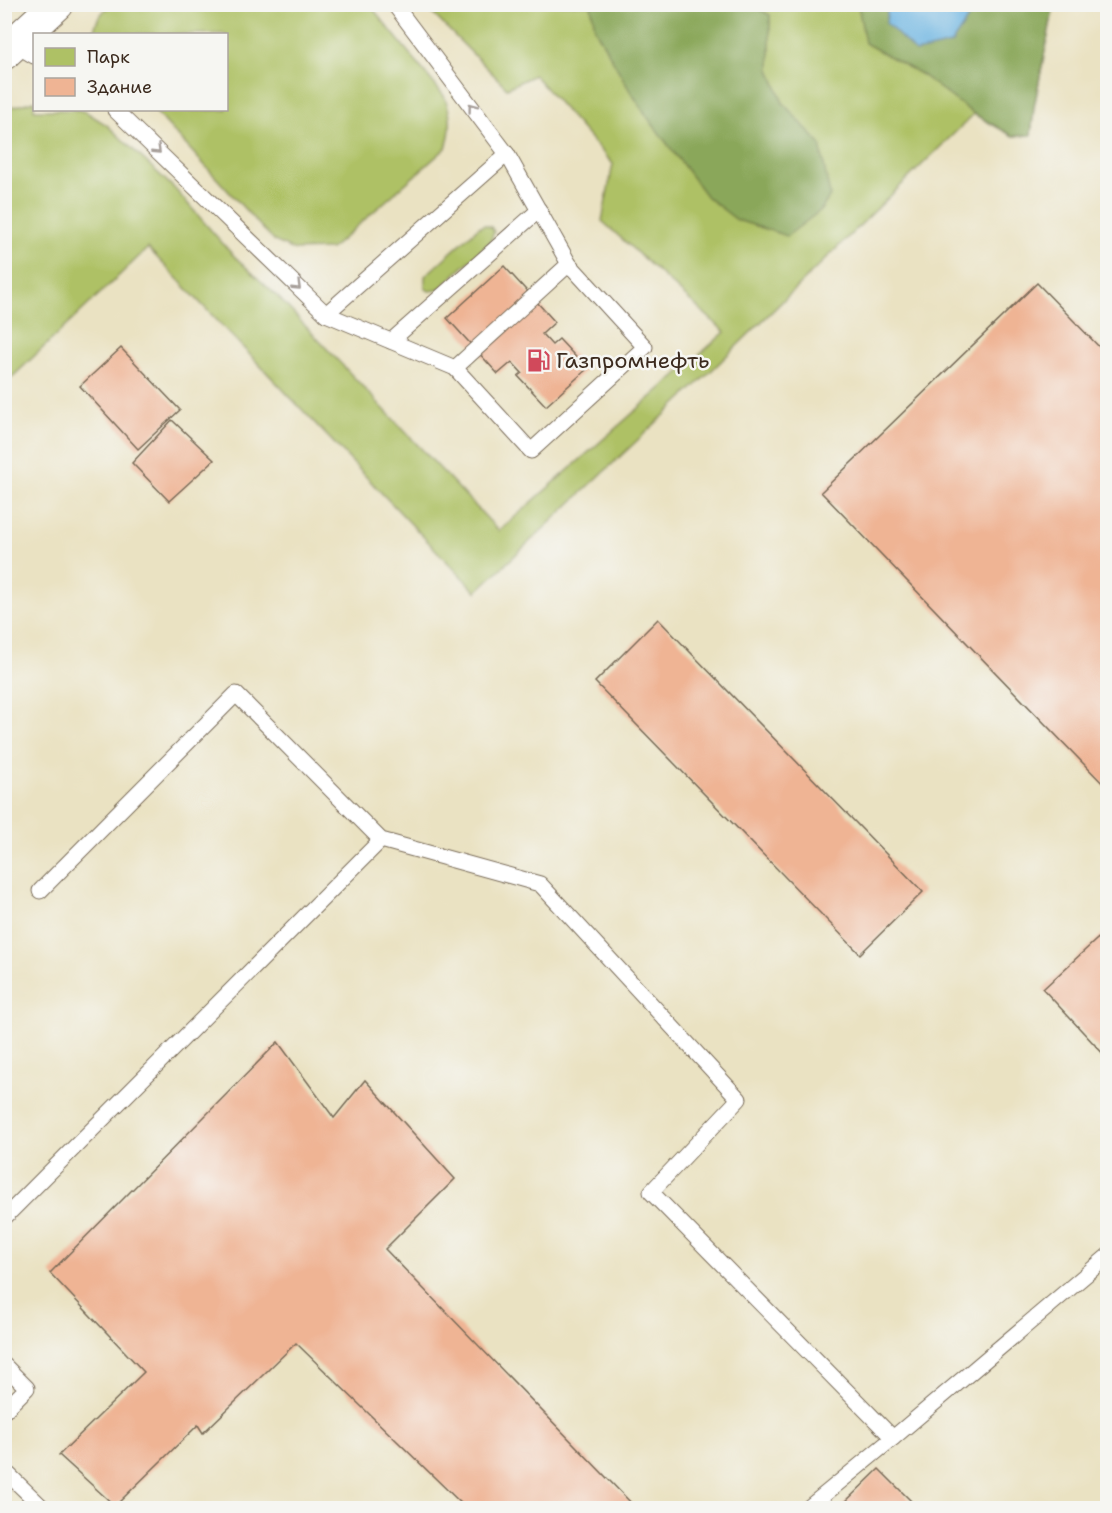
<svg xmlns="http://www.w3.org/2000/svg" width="1112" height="1513" viewBox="0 0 1112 1513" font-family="'Shantell Sans',sans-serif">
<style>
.green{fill:#aec165;stroke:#747642;stroke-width:1.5}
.forest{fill:#8aa75a;stroke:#62683c;stroke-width:1.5}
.water{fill:#6ab4e2;stroke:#526f80;stroke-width:1.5}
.building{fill:#efb494}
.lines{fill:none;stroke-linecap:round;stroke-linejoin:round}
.lane-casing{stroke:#786a57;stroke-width:17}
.highway-casing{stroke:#786a57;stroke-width:35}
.lane{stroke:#fff;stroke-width:15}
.highway{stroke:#fff;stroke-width:33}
.oneway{stroke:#a79f9a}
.labels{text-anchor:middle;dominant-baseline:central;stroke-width:5;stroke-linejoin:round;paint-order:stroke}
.poi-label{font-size:22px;fill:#3b2a1e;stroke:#f6f6f2;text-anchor:start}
</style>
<rect width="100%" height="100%" fill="#f6f6f2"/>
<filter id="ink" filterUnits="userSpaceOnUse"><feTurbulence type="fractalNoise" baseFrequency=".0167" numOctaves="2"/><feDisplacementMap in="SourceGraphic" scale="12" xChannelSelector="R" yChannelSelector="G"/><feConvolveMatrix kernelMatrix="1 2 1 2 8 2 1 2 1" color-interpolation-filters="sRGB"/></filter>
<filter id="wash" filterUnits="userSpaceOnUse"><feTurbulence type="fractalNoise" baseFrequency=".008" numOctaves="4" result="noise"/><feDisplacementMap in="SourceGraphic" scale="24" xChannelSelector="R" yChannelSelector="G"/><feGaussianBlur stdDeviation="1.35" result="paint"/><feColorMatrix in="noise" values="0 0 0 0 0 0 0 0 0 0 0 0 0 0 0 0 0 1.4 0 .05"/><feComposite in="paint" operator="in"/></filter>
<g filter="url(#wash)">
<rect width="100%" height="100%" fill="#eae2c2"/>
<g class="green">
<path d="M 110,5 L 370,5 L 444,96 C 452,115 452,128 446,148 L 331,249 L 294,250 L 274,241 L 154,110 L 226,110 L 226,34 L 95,34 C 93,22 102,12 110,5 Z"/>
<path d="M 424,5 L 1054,5 L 1034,107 L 1031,135 L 1013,136 L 974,114 L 708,374 L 476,592 L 148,248 L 5,384 L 5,109 L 34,101 L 34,110 L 78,110 L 86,112 L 107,125 L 174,188 L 232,254 L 279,298 L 499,531 L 725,332 L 602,221 L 613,164 L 534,75 L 507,88 Z"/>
<path d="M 484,225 L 491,227 L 494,232 L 490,242 L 438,290 L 429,291 L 425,288 L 425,276 L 479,227 Z"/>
</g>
<g class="forest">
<path d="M 591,5 L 752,5 L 770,15 L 770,69 L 783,103 L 820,144 L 830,196 L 821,210 L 787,236 L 737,220 L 707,197 L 648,118 L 629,89 L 595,29 Z"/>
<path d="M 858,5 L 1054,5 L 1034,107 L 1031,135 L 1013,136 L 974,114 L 922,75 L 865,43 Z"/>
</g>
<path class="water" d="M 978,4 L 951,44 L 916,52 L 886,23 L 888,5 Z"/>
<g id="blocks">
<g class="building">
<path d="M 504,266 L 555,322 L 542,334 L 552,345 L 559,339 L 587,369 L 546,406 L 518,376 L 522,373 L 512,362 L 498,374 L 447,318 Z"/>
<path d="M 1037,283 L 1108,356 L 1108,789 L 821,492 Z"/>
<path d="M 121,348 L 180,410 L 138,449 L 80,386 Z"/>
<path d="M 172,420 L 214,460 L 169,501 L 132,463 Z"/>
<path d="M 658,619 L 923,892 L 860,954 L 595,682 Z"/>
<path d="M 1108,929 L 1108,1059 L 1043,989 Z"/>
<path d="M 278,1042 L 334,1118 L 365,1080 L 455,1179 L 385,1249 L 636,1508 L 466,1508 L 296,1343 L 203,1433 L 198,1425 L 115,1506 L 59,1455 L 144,1372 L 50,1273 Z"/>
<path d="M 879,1469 L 918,1508 L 839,1508 Z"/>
</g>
</g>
</g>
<g filter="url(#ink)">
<use href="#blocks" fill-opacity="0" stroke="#786a57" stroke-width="1.5"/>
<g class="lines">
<defs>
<g id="lane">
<path d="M 14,44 L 34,56"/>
<path d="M 115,110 L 326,314 L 455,368 L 531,451 L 645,347 L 569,264 L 507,154 L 394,4"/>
<path d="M 326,314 L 507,154"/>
<path d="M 391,341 L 539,210"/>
<path d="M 455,368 L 569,264"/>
<path d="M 40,891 L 236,694 L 381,840 L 540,884 L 739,1099 L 651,1192 L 893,1438 L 808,1508"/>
<path d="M 4,1218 L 381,840"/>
<path d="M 4,1365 L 27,1388 L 4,1411"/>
<path d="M 893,1438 L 1108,1256"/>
<path d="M 4,1470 L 43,1508"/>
</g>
<path id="highway" d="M 4,53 L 57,4"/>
</defs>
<use href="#lane" class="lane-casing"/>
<use href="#highway" class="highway-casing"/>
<use href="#lane" class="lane"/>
<use href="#highway" class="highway"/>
</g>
<defs><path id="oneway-chevron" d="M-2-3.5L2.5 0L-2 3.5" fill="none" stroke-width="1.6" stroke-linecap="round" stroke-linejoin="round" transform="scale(1.5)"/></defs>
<g class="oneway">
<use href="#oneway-chevron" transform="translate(472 107) rotate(-127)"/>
<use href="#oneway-chevron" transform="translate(157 150) rotate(44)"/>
<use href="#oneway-chevron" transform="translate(297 286) rotate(44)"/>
</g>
</g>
<defs>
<symbol id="fuel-bare" viewBox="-9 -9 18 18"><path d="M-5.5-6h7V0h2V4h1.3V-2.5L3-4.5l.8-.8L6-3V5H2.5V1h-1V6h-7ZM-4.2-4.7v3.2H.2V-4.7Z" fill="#d1495b" stroke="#f6f6f2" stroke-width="2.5" paint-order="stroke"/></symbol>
</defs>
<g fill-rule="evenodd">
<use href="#fuel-bare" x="522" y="344" width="33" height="33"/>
</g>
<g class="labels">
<g class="poi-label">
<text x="556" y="360">Газпромнефть</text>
</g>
</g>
<rect width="1112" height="1513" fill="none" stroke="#f6f6f2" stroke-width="24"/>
<rect x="33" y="33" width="195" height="78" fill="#f6f6f2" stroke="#aba49d" stroke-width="1.5"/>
<rect x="45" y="48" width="30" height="18" fill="#aec165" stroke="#aba49d" stroke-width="1.5"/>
<text x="87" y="63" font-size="18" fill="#3b2a1e">Парк</text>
<rect x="45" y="78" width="30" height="18" fill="#efb494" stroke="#aba49d" stroke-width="1.5"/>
<text x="87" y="93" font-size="18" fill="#3b2a1e">Здание</text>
</svg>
